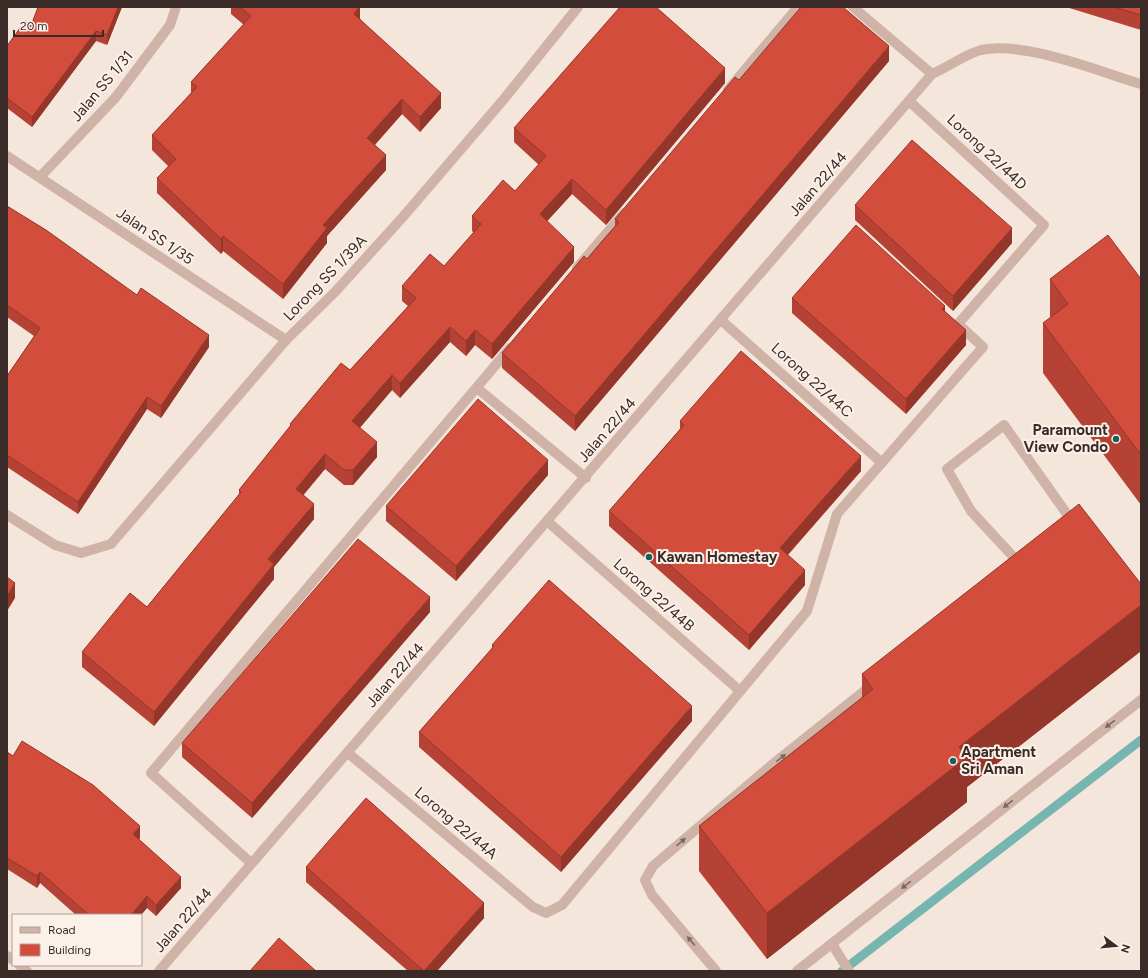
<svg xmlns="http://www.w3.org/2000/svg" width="1148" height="978" viewBox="0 0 1148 978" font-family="Figtree,sans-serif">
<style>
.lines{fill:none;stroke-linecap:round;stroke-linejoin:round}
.stream{stroke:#77b5b0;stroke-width:9}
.minor{stroke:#cfb3a6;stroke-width:10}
.wall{fill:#b54234}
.shaded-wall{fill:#94362a}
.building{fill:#d34d3c;stroke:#94362a}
.oneway{fill:#7d6861}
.poi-dot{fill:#18605c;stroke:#fcf1e9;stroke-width:1.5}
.labels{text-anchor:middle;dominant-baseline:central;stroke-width:4;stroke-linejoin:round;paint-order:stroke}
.street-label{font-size:15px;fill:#3a2b28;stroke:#fcf1e9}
.poi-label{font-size:15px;font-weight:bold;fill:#3a2b28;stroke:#fcf1e9;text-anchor:start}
</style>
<rect width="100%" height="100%" fill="#f5e6dc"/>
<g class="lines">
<path class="stream" d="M 842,971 L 1141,740"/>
<g class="minor">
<path d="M 853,7 L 932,74"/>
<path d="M 728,90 L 798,7"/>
<path d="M 7,156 L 286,340"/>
<path d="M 40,177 L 116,97 L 170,25 L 176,7"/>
<path d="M 577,268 L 624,213"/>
<path d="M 721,320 L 882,463"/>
<path d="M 477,388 L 586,478"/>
<path d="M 7,515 L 55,545 L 81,553 L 111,544 L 286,340 L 335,292 L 402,218 L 504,99 L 578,7"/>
<path d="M 547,521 L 740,691"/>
<path d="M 1021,565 L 971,511 L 947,469 L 1004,425 L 1074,524"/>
<path d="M 348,753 L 533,907 L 546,913 L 562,905 L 807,611 L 837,514 L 983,347 L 958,324 L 1044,225 L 909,101"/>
<path d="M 251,863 L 151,773 L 510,348"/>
<path d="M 832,944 L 849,971"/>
<path d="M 7,956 L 13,960"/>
<path d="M 19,965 L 27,971"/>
<path d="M 159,971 L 932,74 C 946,68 968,53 981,50 C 1026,41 1097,71 1141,84"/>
<path d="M 716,971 L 652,895 L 645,880 L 653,866 L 773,764 L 872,685"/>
<path d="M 797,971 L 1141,700"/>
</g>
</g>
<g class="wall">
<path d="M 38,7 L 122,7 L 107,45 L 96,41 L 32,127 L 7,108 L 7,46 L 31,26 Z"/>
<path d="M 231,7 L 360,7 L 360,19 L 441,108 L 420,132 L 402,114 L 375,145 L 386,170 L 327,236 L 327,243 L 283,299 L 223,251 L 221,254 L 157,193 L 157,178 L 168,166 L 152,150 L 152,135 L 191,93 L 191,82 L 244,25 L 231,14 Z"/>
<path d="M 1066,7 L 1141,7 L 1141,30 Z"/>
<path d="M 889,61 L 575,431 L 502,368 L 502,353 L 587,259 L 615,226 L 615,219 L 739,80 Z"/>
<path d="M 725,83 L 606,225 L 572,194 L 547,221 L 574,262 L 492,359 L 475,345 L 466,356 L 450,342 L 400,398 L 392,390 L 360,428 L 377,457 L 353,485 L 344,485 L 325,469 L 303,495 L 314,519 L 274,567 L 274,579 L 154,726 L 82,667 L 82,652 L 147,607 L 239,495 L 239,490 L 290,427 L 290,424 L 350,370 L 408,306 L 402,301 L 402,286 L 444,266 L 474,233 L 472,231 L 472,216 L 515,191 L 539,165 L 514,142 L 514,128 Z"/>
<path d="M 855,205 L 1012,243 L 953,311 L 855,220 Z"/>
<path d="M 7,206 L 209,347 L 161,418 L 147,409 L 78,514 L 7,467 L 7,376 L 34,336 L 7,317 Z"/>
<path d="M 1050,279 L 1141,279 L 1141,505 L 1043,373 L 1043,323 L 1050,318 Z"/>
<path d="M 792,298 L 945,311 L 966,345 L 906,414 L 792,313 Z"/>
<path d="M 680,421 L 861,471 L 788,555 L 805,585 L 749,650 L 609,526 L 609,511 L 680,429 Z"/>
<path d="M 548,475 L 456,581 L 386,521 L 386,506 Z"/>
<path d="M 1141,584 L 1141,651 L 967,787 L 967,802 L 767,959 L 699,871 L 699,826 L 862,698 L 862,674 Z"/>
<path d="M 430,612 L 252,818 L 182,757 L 182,743 Z"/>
<path d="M 492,645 L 692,721 L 561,872 L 419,747 L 419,732 L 492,649 Z"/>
<path d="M 7,752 L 140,838 L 138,839 L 181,888 L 156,916 L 147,908 L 141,915 L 76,915 L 40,883 L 37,888 L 7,869 Z"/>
<path d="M 306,867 L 484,918 L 437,971 L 408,971 L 306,882 Z"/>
</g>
<g class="shaded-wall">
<path d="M 118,7 L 122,7 L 107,45 L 107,35 Z"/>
<path d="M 360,7 L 360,22 L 354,14 Z"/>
<path d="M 96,31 L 96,41 L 32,127 L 32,117 Z"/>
<path d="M 889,46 L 889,61 L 575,431 L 575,416 Z"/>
<path d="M 725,68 L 725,83 L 606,225 L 606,210 Z"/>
<path d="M 441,93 L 441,108 L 420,132 L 420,117 Z"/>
<path d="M 402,99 L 402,114 L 367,153 L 367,138 Z"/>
<path d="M 386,155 L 386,170 L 327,236 L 327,243 L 283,299 L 283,284 L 323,225 Z"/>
<path d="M 572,179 L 572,194 L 540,229 L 540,214 Z"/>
<path d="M 1012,228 L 1012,243 L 953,311 L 953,296 Z"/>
<path d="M 223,236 L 223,251 L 221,254 L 221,239 Z"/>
<path d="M 574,247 L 574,262 L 492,359 L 492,344 Z"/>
<path d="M 945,306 L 945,321 L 942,309 Z"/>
<path d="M 450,327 L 450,342 L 400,398 L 400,383 Z"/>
<path d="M 475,330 L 475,345 L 466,356 L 466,341 Z"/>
<path d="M 966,330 L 966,345 L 906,414 L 906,399 Z"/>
<path d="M 209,335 L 209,347 L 161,418 L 161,406 Z"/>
<path d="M 392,375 L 392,390 L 352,436 L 352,421 Z"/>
<path d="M 147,397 L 147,409 L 78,514 L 78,502 Z"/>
<path d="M 377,442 L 377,457 L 353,485 L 353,470 Z"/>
<path d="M 325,454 L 325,469 L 296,504 L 296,489 Z"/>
<path d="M 861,456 L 861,471 L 780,563 L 780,548 Z"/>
<path d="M 548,460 L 548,475 L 456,581 L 456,566 Z"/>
<path d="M 314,504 L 314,519 L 274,567 L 274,579 L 154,726 L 154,712 L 268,559 Z"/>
<path d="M 805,570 L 805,585 L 749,650 L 749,635 Z"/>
<path d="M 15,583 L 15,598 L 7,611 L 7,596 Z"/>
<path d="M 430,597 L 430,612 L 252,818 L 252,803 Z"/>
<path d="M 1141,605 L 1141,651 L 967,787 L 967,802 L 767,959 L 767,913 L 959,747 Z"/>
<path d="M 692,706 L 692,721 L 561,872 L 561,857 Z"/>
<path d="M 140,826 L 140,838 L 133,846 L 133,834 Z"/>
<path d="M 40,872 L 40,883 L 37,888 L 37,876 Z"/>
<path d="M 181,877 L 181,888 L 156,916 L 156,905 Z"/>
<path d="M 147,896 L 147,908 L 141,915 L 131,915 Z"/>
<path d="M 484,903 L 484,918 L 437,971 L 424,971 Z"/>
</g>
<g class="building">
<path d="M 38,7 L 118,7 L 107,35 L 96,31 L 32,117 L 7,98 L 7,46 L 25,21 L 31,26 Z"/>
<path d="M 240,7 L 359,7 L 354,14 L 441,93 L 420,117 L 402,99 L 367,138 L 386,155 L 323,225 L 327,228 L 283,284 L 223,236 L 221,239 L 157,178 L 176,159 L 152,135 L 197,87 L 191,82 L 251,16 Z"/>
<path d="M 620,7 L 656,7 L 725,68 L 606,210 L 572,179 L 540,214 L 574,247 L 492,344 L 475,330 L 466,341 L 450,327 L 400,383 L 392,375 L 352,421 L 377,442 L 353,470 L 344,470 L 325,454 L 296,489 L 314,504 L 268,559 L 274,564 L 154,712 L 82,652 L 130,593 L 147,607 L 241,492 L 239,490 L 291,425 L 290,424 L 341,363 L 350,370 L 416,298 L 402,286 L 430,254 L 444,266 L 481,224 L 472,216 L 503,180 L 515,191 L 546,156 L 514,128 Z"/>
<path d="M 801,7 L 843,7 L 889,46 L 575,416 L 502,353 L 584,256 L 587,259 L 603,240 L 619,222 L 615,219 L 735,77 L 739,80 Z"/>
<path d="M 1114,7 L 1141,7 L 1141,15 Z"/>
<path d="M 912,140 L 1012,228 L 953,296 L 855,205 Z"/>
<path d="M 7,206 L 46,230 L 137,295 L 141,288 L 209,335 L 161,406 L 147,397 L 78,502 L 7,455 L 7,376 L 40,328 L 7,305 Z"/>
<path d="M 856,225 L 945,306 L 942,309 L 966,330 L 906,399 L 792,298 Z"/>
<path d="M 1108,235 L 1141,279 L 1141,455 L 1043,323 L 1068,304 L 1050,279 Z"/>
<path d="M 741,351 L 861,456 L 780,548 L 805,570 L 749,635 L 609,511 L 684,425 L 680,421 Z"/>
<path d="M 478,399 L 548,460 L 456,566 L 386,506 Z"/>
<path d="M 1079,504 L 1141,584 L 1141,605 L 959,747 L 967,757 L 767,913 L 699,826 L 873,689 L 862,674 Z"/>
<path d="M 358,539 L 430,597 L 252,803 L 182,743 Z"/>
<path d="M 7,577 L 15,583 L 7,596 Z"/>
<path d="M 549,580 L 692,706 L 561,857 L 419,732 L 494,646 L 492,645 Z"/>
<path d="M 22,741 L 93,785 L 140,826 L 133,834 L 181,877 L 156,905 L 147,896 L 131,915 L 89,915 L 40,872 L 37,876 L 7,858 L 7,752 L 13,756 Z"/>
<path d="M 366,798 L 484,903 L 424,971 L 306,867 Z"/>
<path d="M 279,938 L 316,971 L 250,971 Z"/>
</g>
<defs><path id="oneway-solid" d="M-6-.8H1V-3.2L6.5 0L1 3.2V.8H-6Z"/></defs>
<g class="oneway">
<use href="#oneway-solid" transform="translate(1110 724) rotate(142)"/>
<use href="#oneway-solid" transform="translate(781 758) rotate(-38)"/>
<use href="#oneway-solid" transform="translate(1008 804) rotate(142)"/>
<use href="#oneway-solid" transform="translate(681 842) rotate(-40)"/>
<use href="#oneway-solid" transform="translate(906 885) rotate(142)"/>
<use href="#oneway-solid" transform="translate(691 941) rotate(-130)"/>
</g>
<g class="poi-dot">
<circle cx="1116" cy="439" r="4"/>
<circle cx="649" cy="557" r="4"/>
<circle cx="953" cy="761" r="4"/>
</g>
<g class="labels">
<g class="street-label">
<text transform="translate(102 86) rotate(-50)">Jalan SS 1/31</text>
<text transform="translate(987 152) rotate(43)">Lorong 22/44D</text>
<text transform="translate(818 184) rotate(-49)">Jalan 22/44</text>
<text transform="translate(155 236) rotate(34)">Jalan SS 1/35</text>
<text transform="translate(325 278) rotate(-46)">Lorong SS 1/39A</text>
<text transform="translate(812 380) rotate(42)">Lorong 22/44C</text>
<text transform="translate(607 430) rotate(-49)">Jalan 22/44</text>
<text transform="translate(654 595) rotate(41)">Lorong 22/44B</text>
<text transform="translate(395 675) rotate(-49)">Jalan 22/44</text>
<text transform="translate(456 823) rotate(40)">Lorong 22/44A</text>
<text transform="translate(183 920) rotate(-49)">Jalan 22/44</text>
</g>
<g class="poi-label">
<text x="1108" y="430" text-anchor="end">Paramount<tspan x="1108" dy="17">View Condo</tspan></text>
<text x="657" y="557">Kawan Homestay</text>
<text x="961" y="752">Apartment<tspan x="961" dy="17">Sri Aman</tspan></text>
</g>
</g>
<rect width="1148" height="978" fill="none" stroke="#3a2b28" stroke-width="16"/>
<rect x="12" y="914" width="130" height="52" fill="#fcf1e9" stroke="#aea29c"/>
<rect x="20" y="927" width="20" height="6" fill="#cfb3a6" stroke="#aea29c"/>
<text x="48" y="934" font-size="12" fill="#3a2b28">Road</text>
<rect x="20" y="944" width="20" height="12" fill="#d34d3c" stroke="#aea29c"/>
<text x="48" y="954" font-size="12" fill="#3a2b28">Building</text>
<g transform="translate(1116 946) rotate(106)" stroke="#fcf1e9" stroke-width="3" paint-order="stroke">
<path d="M0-3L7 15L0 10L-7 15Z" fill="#3a2b28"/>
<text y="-6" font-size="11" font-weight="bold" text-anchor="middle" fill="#3a2b28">N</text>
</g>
<path d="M14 30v6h89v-6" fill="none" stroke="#3a2b28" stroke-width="2"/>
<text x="20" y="30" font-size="12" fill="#3a2b28" stroke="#fcf1e9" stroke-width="3" paint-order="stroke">20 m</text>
</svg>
